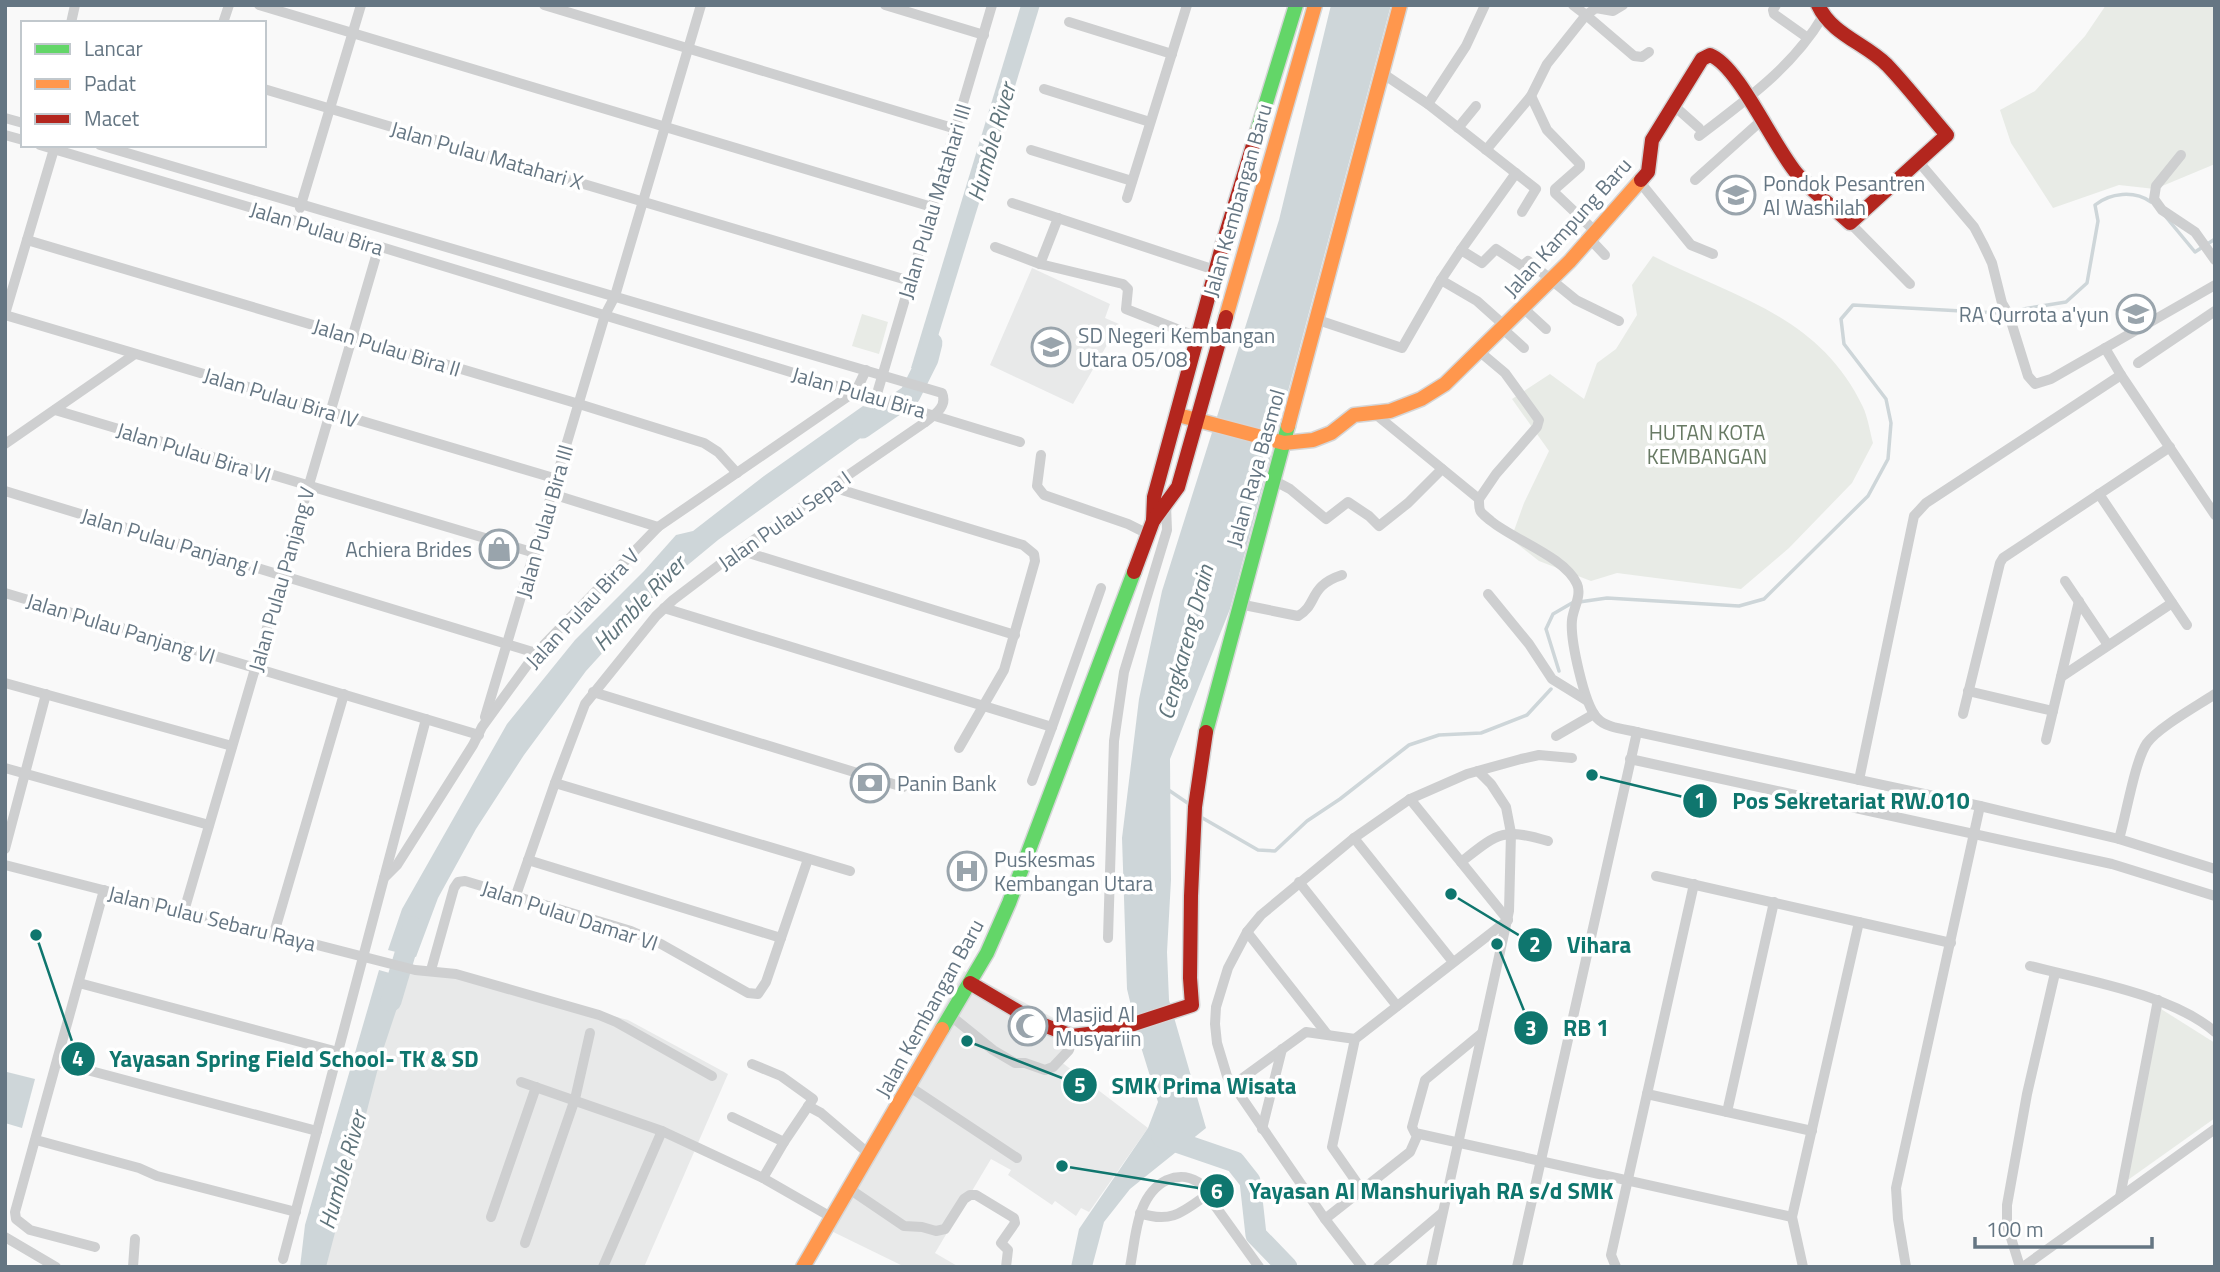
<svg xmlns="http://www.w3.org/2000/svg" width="2220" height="1272" viewBox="0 0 2220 1272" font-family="'Titillium Web',sans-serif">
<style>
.built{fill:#e8e9e9}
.green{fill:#e8ebe6}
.water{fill:#ced6d9}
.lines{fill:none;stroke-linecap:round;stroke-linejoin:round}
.stream{stroke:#ced6d9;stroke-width:3.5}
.river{stroke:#ced6d9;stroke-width:21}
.fast-casing{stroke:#d5d6d7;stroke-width:17}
.slow-casing{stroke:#d5d6d7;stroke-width:17}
.jam-casing{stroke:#d5d6d7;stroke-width:17}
.street{stroke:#cecfd0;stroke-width:10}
.fast{stroke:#63d668;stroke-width:14}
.slow{stroke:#ff974d;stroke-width:14}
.jam{stroke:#b3261e;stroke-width:14}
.labels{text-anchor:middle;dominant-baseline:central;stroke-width:7;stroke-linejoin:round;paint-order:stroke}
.street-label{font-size:21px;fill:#657683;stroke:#fff}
.poi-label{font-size:21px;fill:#657683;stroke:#fff;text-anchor:start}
.park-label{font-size:21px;fill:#687a64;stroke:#fff}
.water-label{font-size:23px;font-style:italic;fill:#60757c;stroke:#fff}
.leader{fill:none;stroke:#0f766e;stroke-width:2.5}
.callout-dot{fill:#0f766e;stroke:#fff;stroke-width:2.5}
.mark-label{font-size:21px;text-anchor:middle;font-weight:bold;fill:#fff}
.callout-label{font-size:23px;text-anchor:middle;font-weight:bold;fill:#0f766e;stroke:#fff;stroke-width:7;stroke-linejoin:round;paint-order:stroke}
</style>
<rect width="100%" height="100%" fill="#f9f9f9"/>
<g class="built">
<path d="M 1032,268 L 1110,304 L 1105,318 L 1119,324 L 1073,404 L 990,365 Z"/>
<path d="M 403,967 L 442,971 L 628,1020 L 728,1074 L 644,1267 L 316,1267 Z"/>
<path d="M 964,971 L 1082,1033 L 1060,1061 L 1148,1128 L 1089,1212 L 1081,1208 L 1076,1216 L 1055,1201 L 1052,1205 L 1008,1175 L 1011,1170 L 991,1159 L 935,1253 L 959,1267 L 905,1267 L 821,1226 Z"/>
</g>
<g class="green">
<path d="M 2106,5 L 2215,5 L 2215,164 L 2155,189 L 2119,185 L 2053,208 L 2011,143 L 2000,110 L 2035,91 L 2085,36 Z"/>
<path d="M 1653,256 C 1735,298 1819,315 1863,407 C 1868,418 1870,432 1873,443 L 1852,483 L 1789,548 L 1741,589 L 1617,573 L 1591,581 L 1539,561 L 1511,539 L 1524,503 L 1549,451 L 1512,399 L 1550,374 L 1584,399 L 1597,363 L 1616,349 L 1637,315 L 1632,285 Z"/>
<path d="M 862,314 L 888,322 L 879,354 L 852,346 Z"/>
<path d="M 2161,1009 L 2215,1043 L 2215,1118 L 2125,1182 Z"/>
</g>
<g class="water">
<path d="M 1021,5 L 1040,5 L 927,372 L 911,368 Z"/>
<path d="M 1331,5 L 1391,5 L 1230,609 L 1170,759 L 1171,880 L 1167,952 L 1169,1000 L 1206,1128 L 1130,1189 L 1104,1222 L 1092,1267 L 1071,1267 L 1079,1229 L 1148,1128 L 1158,1102 L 1141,1047 L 1127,989 L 1122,838 L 1139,699 L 1162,591 L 1279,220 Z"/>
<path d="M 863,406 L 894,414 L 718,540 L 666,583 L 586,671 L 524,755 L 476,829 L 438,898 L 416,957 L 388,950 L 402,909 L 507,724 L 575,640 L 644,571 L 676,535 L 693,531 L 764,476 Z"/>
<path d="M 379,970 L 407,978 L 382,1053 L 326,1267 L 300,1267 L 305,1225 Z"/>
<path d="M 7,1072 L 35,1079 L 22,1128 L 5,1123 Z"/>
</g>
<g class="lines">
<g class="stream">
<path d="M 2166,217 L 2195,252 L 2215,239"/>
<path d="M 1559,671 L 1546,629 L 1553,614 L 1572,603 L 1607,598 L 1739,606 L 1764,599 L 1868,496 L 1888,459 L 1891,423 L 1886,399 L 1844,344 L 1841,319 L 1853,305 L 1998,313 L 2066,302 L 2087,283 L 2098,221 L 2095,205 C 2110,193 2134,190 2151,202"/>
<path d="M 1167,789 L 1192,806"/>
<path d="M 1199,816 L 1258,850 L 1275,851 L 1307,821 L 1340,799 L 1409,745 L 1439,735 L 1481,733 L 1527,715 L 1551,689"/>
</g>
<g class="river">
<path d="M 862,428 L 910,395 L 928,359 L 932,343"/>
<path d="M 391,1001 L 413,927"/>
<path d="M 1162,1137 L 1235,1162 L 1250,1181 L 1256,1235 L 1287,1267"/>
</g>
<defs>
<g id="fast">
<path d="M 1257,132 L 1296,5"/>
<path d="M 1206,732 L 1288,426"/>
<path d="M 942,1029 L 987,953 L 1009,903 L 1134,572"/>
</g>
<g id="slow">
<path d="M 1226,317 L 1315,5"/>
<path d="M 1178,415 L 1284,443 L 1313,440 L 1331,433 L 1354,415 L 1390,411 L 1421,399 L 1445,384 L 1570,261 L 1641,180"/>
<path d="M 1288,426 L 1400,5"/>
<path d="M 803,1267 L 942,1029"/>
</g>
<g id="jam">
<path d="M 1641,180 L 1648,172 L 1652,140 L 1702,59 L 1710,55 C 1739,66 1774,148 1798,175 C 1814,193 1833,207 1850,223 L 1947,135 C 1927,112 1908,87 1887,65 C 1865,43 1832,35 1818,5"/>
<path d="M 1153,521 L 1154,497 L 1223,243 L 1257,132"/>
<path d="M 1134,572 L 1153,521 L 1178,487 L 1226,317"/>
<path d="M 970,983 L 1036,1022 L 1072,1036 L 1112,1031 L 1192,1005 L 1190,978 L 1191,896 L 1195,807 L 1206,732"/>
</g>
</defs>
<use href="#fast" class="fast-casing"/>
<use href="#slow" class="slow-casing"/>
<use href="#jam" class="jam-casing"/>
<g class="street">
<path d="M 259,5 L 932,207"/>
<path d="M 544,5 L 956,129"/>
<path d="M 885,5 L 984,35"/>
<path d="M 1623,5 L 1613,11 L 1596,8 L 1586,15 L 1634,56 L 1642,57 L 1649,52"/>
<path d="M 1776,5 L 1773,10 L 1774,14 L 1805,36"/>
<path d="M 1069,22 L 1172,54"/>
<path d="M 71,23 L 75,5"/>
<path d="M 223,23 L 229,5"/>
<path d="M 1382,73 L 1428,104 L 1536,189 L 1522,212"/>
<path d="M 264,89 L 910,281"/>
<path d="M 1044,89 L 1150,122"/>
<path d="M 1531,96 L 1547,130 L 1580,164 L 1580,167 L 1555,189 L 1555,193 L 1595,231"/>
<path d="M 1428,104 L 1466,46 L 1485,5"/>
<path d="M 1672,104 L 1699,128"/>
<path d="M 5,118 L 23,123"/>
<path d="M 1458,128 L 1476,106"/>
<path d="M 5,135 L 23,140"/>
<path d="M 1699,136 C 1746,100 1793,67 1823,16"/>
<path d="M 40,145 L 296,221 L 1020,442"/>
<path d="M 100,145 L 942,393 C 948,407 934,415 924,423 L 739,550 L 673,600 L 656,616 L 585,704 L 555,783 L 516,895"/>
<path d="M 1031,150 L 1132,181"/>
<path d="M 1486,150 L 1531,96 L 1547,64 L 1586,15 L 1573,5"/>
<path d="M 2181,155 L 2156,186 L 2154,199 L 2162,210 L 2195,232 L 2215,260"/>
<path d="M 1918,161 L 1974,227 L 1983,244 L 1992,263 L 2002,303 L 2009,315 L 2028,376 L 2035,384 L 2051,379 L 2215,285"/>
<path d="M 1695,180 L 1762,120"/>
<path d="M 1639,181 L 1691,245 L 1713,254"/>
<path d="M 1127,198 L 1187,5"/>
<path d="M 1012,203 L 1215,270"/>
<path d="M 300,208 L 361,5"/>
<path d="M 1850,223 L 1910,284"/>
<path d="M 1589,238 L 1605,255"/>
<path d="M 27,240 L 579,404 L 704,443 L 718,452 L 737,473"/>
<path d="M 995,247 L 1040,264 L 1123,284 L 1128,289 L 1126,309 L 1197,337"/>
<path d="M 1461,250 L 1516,173"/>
<path d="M 1040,264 L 1058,218"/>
<path d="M 1441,280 L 1477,301 L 1505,326"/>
<path d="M 1522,307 L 1546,329"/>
<path d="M 5,314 L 54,149"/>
<path d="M 5,315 L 557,479"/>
<path d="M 1318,320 L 1402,348 L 1441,280 L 1461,250 L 1482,263 L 1496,249 L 1522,266 L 1528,261 L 1576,300 L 1619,321"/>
<path d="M 1503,329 L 1524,348"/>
<path d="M 2105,348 L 2121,375 L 2215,515"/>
<path d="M 2138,363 L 2215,311"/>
<path d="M 876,397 L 992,5"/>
<path d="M 55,410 L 535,553"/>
<path d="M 1374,413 L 1479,499 C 1479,500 1479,509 1480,510 C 1481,514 1488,518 1491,521 C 1514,540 1565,557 1577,584 C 1582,595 1573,609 1572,620 C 1570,639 1584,704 1597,718 C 1606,728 1624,729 1637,732 L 1980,806 L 2119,839 L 2215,869"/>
<path d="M 5,444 L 135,354"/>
<path d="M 1041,455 L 1037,486 L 1044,495 L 1128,524 L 1148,534"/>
<path d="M 1273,480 L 1290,489 L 1326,519 L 1348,502 L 1369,516 L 1379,526 L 1408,503 L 1442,469"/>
<path d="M 832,487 L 1023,545 L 1034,554 L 1035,561 L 1004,670 L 959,748"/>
<path d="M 5,491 L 536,653"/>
<path d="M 552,494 L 658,527"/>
<path d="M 2099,494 L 2187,625"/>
<path d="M 1479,499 L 1496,474 L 1537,427 L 1539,420 L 1505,373 L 1480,352"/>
<path d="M 739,550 L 1015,635"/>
<path d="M 2065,581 L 2108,645"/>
<path d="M 5,593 L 479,735"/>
<path d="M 1488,594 L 1529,644 L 1552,679 L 1586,700"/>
<path d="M 1239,604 L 1298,616 C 1318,605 1308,586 1342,575"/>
<path d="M 664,608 L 1052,727 L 1101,588"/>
<path d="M 2061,677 L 2172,603"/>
<path d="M 5,683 L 232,746"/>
<path d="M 1968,691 L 2053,711"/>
<path d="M 593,692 L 903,787"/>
<path d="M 1963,714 L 2000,563 L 2003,558 L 2170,447"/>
<path d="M 485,717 L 605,315 L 615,296 L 701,5"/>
<path d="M 1556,736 L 1594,714"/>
<path d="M 2046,740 L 2079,601"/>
<path d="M 1630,759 L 2112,864 L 2215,896"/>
<path d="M 5,768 L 209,825"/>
<path d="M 1859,780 L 1914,516 L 1926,503 L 2121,375"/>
<path d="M 1032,781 L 1052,727"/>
<path d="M 555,783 L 850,871"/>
<path d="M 1410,799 L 1508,920"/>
<path d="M 1354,838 L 1453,962"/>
<path d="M 2119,839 C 2126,816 2135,760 2147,743 C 2159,727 2197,706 2215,694"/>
<path d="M 5,849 L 46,694"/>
<path d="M 528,860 L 781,938"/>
<path d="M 1461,862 C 1497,834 1502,827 1548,841"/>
<path d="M 5,865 L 415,970 L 456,974 L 599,1015 L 616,1022 L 712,1076"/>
<path d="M 1656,876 L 1951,943"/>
<path d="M 384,878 L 426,719"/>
<path d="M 1299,882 L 1397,1006"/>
<path d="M 184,911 L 379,246"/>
<path d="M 1247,932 L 1327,1034"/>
<path d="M 274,933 L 344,694"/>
<path d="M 1108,938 L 1114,741 L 1124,672 L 1167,530 L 1166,505"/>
<path d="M 2030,966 C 2085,980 2173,995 2215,1032"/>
<path d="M 431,970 L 454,888 L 458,882 L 465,881 L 631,931 L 661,944 L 748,993 L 758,994 L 766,982 L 808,859"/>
<path d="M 79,983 L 338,1052"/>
<path d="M 951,1016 L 993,1050 L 1015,1063 L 1025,1063 L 1045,1070 L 1053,1067 L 1069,1050 L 1073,1036"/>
<path d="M 1482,1033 L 1425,1080 L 1412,1127 L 1415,1133 L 1792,1217"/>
<path d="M 57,1062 L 317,1131"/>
<path d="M 752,1064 L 781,1076 L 813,1099 L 784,1142 L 763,1178"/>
<path d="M 521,1082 L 662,1131 L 763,1178 L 831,1217"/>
<path d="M 1233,1085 L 1306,1032 L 1355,1039"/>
<path d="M 910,1087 L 1017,1158"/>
<path d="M 1647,1094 L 1812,1131"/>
<path d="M 808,1106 L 821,1113 L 869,1154"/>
<path d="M 1727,1112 L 1774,902"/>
<path d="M 732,1117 L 784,1142"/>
<path d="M 1262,1129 L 1282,1049"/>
<path d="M 36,1140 L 139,1168 L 157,1176 L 296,1212"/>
<path d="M 848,1188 L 904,1226 L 922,1227 L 936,1231 L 945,1229 L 964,1199 L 970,1195 L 976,1195 L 1014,1218 L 1015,1223 L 1001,1243 L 1008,1250 L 1006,1267"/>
<path d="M 1362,1190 L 1332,1147 L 1355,1039 L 1508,920"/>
<path d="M 2120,1197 L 2158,1000"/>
<path d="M 1140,1213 C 1171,1224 1183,1212 1208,1194"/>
<path d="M 491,1217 L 536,1087"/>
<path d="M 1325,1219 L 1410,1152 L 1418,1134"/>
<path d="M 5,1237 L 56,1267"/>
<path d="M 525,1243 L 575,1099 L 590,1033"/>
<path d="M 95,1247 L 30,1230 L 16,1219 L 15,1212 L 104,890"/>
<path d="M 283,1259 L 384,878 L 397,865 L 473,745 L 482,727 L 536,653 L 658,527 L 856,391 L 866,370"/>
<path d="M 133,1267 L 135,1239"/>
<path d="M 603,1267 L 662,1131"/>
<path d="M 1130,1267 C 1136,1237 1136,1195 1167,1180 C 1179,1175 1188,1176 1198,1182 L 1259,1267"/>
<path d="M 1362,1267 L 1325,1219 L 1227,1076 L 1217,1043 L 1215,1024 L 1216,1007 L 1228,968 L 1247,932 L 1261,915 L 1354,838 L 1410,799 L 1467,774 L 1521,759 L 1539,755 L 1572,758"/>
<path d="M 1378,1267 L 1442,1213"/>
<path d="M 1431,1267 L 1509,911 L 1511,833 L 1506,807 L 1491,784 L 1478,771"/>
<path d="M 1517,1267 L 1637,732"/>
<path d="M 1616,1267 L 1611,1255 L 1694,884"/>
<path d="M 1803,1267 L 1792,1217 L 1859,922"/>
<path d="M 1906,1267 L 1898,1219 L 1896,1188 L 1980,806"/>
<path d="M 2020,1267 L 2007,1225 L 2007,1205 L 2027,1094 L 2055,973"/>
<path d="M 2023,1267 L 2215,1129"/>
</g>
<use href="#fast" class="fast"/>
<use href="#slow" class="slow"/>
<use href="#jam" class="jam"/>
</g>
<defs>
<symbol id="school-ring" viewBox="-11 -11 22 22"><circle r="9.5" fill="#fff" stroke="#99a4ac" stroke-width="1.5"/><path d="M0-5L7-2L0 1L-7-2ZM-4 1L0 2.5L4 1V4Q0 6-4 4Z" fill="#99a4ac"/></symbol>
<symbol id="shop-ring" viewBox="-11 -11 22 22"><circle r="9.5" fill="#fff" stroke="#99a4ac" stroke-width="1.5"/><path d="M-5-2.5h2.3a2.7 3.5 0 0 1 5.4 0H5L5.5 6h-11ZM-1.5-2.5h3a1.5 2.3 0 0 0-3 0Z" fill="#99a4ac"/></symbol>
<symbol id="bank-ring" viewBox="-11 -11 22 22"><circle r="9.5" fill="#fff" stroke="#99a4ac" stroke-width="1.5"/><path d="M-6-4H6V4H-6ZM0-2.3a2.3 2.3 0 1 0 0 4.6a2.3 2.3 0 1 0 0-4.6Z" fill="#99a4ac"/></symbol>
<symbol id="hospital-ring" viewBox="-11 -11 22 22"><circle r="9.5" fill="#fff" stroke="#99a4ac" stroke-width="1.5"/><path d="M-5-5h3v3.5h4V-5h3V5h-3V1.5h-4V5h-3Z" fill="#99a4ac"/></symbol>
<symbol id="mosque-ring" viewBox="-11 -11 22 22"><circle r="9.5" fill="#fff" stroke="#99a4ac" stroke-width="1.5"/><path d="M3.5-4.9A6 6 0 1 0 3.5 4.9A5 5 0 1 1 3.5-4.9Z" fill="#99a4ac"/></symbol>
</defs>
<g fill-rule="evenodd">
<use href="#school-ring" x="1714" y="173" width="44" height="44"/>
<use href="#school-ring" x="2114" y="292" width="44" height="44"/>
<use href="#school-ring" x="1029" y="325" width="44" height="44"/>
<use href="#shop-ring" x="477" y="527" width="44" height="44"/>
<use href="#bank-ring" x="848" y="761" width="44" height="44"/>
<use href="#hospital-ring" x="945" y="849" width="44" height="44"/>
<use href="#mosque-ring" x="1006" y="1004" width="44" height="44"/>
</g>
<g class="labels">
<g class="street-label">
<text transform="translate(487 155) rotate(16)">Jalan Pulau Matahari X</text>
<text transform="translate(1237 200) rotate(-74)">Jalan Kembangan Baru</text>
<text transform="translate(934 201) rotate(-73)">Jalan Pulau Matahari III</text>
<text transform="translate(1567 227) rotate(-48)">Jalan Kampung Baru</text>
<text transform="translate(317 228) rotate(17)">Jalan Pulau Bira</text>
<text transform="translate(387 347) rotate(17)">Jalan Pulau Bira II</text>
<text transform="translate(859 392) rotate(16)">Jalan Pulau Bira</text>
<text transform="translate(281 397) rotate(17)">Jalan Pulau Bira IV</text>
<text transform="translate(194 452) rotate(17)">Jalan Pulau Bira VI</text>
<text transform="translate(1255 468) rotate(-74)">Jalan Raya Basmol</text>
<text transform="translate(784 520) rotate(-35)">Jalan Pulau Sepa I</text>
<text transform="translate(544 521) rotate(-74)">Jalan Pulau Bira III</text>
<text transform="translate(170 541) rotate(17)">Jalan Pulau Panjang I</text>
<text transform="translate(281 579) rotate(-74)">Jalan Pulau Panjang V</text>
<text transform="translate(582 608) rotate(-47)">Jalan Pulau Bira V</text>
<text transform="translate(121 628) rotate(17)">Jalan Pulau Panjang VI</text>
<text transform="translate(570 915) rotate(18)">Jalan Pulau Damar VI</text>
<text transform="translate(212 918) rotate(14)">Jalan Pulau Sebaru Raya</text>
<text transform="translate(929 1008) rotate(-61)">Jalan Kembangan Baru</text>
</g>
<g class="poi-label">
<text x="1763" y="183">Pondok Pesantren<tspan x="1763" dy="24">Al Washilah</tspan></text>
<text x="2109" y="314" text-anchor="end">RA Qurrota a'yun</text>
<text x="1078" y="335">SD Negeri Kembangan<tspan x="1078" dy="24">Utara 05/08</tspan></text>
<text x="472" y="549" text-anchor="end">Achiera Brides</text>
<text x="897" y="783">Panin Bank</text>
<text x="994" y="859">Puskesmas<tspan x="994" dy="24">Kembangan Utara</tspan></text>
<text x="1055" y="1014">Masjid Al<tspan x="1055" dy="24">Musyariin</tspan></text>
</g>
<g class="park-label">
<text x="1707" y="432">HUTAN KOTA<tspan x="1707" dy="24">KEMBANGAN</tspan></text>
</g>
<g class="water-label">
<text transform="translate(991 142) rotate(-74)">Humble River</text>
<text transform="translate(639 603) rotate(-46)">Humble River</text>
<text transform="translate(1185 642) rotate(-75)">Cengkareng Drain</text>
<text transform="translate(342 1170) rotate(-74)">Humble River</text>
</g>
</g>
<path class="leader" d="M1592 775L1700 801M1451 894L1535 945M1497 944L1531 1028M36 935L78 1059M967 1041L1080 1085M1062 1166L1217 1191"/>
<g class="callout-dot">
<circle cx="1592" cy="775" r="7"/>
<circle cx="1451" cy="894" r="7"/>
<circle cx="1497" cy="944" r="7"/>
<circle cx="36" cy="935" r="7"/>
<circle cx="967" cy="1041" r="7"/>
<circle cx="1062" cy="1166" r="7"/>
<circle cx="1700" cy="801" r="18"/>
<circle cx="1535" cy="945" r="18"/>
<circle cx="1531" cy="1028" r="18"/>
<circle cx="78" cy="1059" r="18"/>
<circle cx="1080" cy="1085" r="18"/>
<circle cx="1217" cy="1191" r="18"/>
</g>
<g class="mark-label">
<text x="1700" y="808">1</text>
<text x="1535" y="952">2</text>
<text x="1531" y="1036">3</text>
<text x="78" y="1066">4</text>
<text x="1080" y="1093">5</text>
<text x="1217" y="1199">6</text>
</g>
<g class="callout-label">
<text x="1851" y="809">Pos Sekretariat RW.010</text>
<text x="1599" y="953">Vihara</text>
<text x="1586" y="1036">RB 1</text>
<text x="294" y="1067">Yayasan Spring Field School- TK &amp; SD</text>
<text x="1204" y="1094">SMK Prima Wisata</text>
<text x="1431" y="1199">Yayasan Al Manshuriyah RA s/d SMK</text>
</g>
<rect width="2220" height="1272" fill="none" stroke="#657683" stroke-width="14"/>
<rect x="21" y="21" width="245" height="126" fill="#ffffff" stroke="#c1c8cd" stroke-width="2"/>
<rect x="35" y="44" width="35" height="10" fill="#63d668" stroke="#c1c8cd" stroke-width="2"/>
<text x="84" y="56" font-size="21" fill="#657683">Lancar</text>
<rect x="35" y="79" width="35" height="10" fill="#ff974d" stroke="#c1c8cd" stroke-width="2"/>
<text x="84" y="91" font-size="21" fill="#657683">Padat</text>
<rect x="35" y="114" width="35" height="10" fill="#b3261e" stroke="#c1c8cd" stroke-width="2"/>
<text x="84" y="126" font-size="21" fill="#657683">Macet</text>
<path d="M1975 1237v10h177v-10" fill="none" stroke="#657683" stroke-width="3.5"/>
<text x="1986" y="1237" font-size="21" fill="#657683" stroke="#ffffff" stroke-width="5" paint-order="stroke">100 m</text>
</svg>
